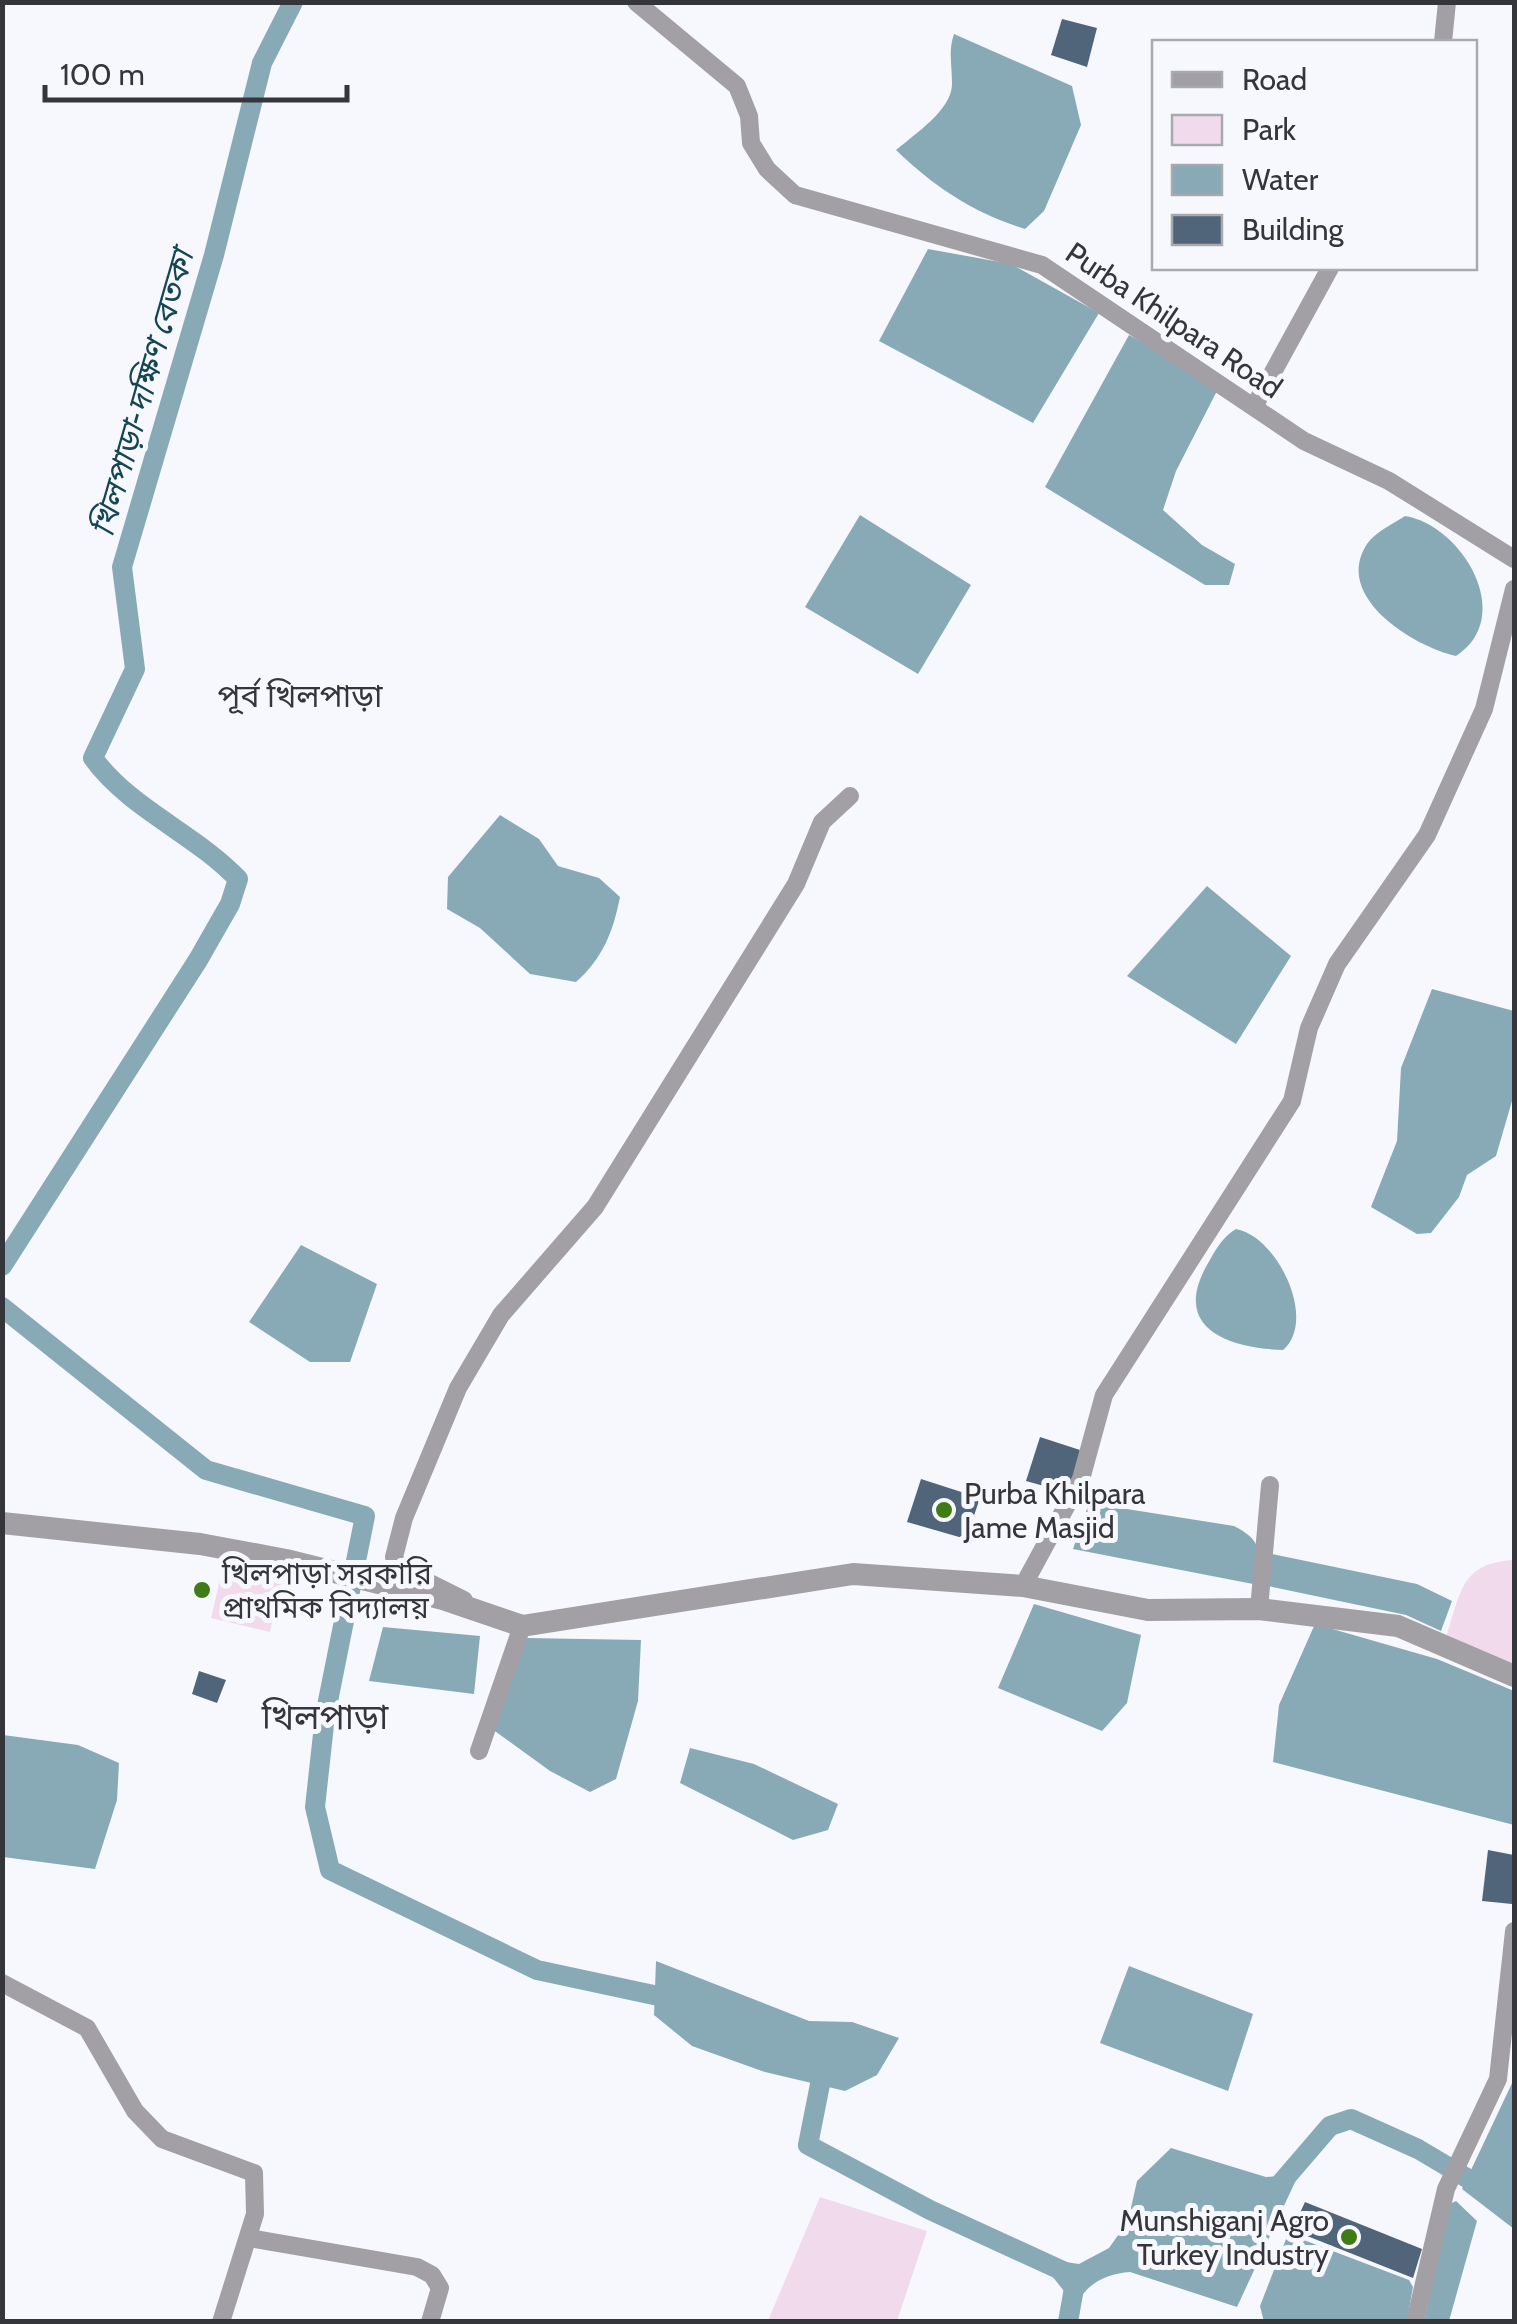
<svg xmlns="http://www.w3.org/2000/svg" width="1517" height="2324" viewBox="0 0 1517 2324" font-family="Cabin,'Noto Sans Bengali',sans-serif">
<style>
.green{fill:#f1daeb}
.water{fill:#88aab6}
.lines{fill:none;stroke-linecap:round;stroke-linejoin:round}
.canal{stroke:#88aab6;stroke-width:20}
.building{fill:#51657a}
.minor{stroke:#a2a0a5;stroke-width:18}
.tertiary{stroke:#a2a0a5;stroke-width:22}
.poi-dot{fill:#407c16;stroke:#f7f8fd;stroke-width:4}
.labels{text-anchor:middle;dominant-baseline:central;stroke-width:10;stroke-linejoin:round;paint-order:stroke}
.street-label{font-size:30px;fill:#35363b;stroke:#f7f8fd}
.poi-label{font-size:30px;fill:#35363b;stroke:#f7f8fd;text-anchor:start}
.water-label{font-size:32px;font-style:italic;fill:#154654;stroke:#f7f8fd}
.neighbourhood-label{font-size:32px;fill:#35363b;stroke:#f7f8fd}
.quarter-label{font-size:35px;fill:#35363b;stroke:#f7f8fd}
</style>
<rect width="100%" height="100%" fill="#f7f8fd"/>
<g class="green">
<path d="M 1514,1560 L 1514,1666 L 1447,1635 C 1461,1590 1462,1563 1514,1560 Z"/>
<path d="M 223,1567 L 282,1579 L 270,1632 L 211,1618 Z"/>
<path d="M 820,2197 L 927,2231 L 897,2321 L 768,2321 Z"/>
</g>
<g class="water">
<path d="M 954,34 L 1072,86 L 1081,125 L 1044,211 L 1025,229 C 974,213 934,187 896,150 C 915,134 953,109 952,83 C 952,64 948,52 954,34 Z"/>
<path d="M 928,249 L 1011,264 L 1099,313 L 1033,423 L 879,341 Z"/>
<path d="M 1129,335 L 1220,385 L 1176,471 L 1163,510 L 1202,545 L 1235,564 L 1229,585 L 1205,585 L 1045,487 Z"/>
<path d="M 860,515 L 971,585 L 918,674 L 805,607 Z"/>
<path d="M 1405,516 C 1462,525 1517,617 1456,656 C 1415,647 1332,597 1367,544 C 1375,532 1393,524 1405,516 Z"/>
<path d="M 500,815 L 539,839 L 558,866 L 599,878 L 620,897 C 613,932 603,958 576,982 L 530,974 L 480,928 L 447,909 L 448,877 Z"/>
<path d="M 1207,886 L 1291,956 L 1236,1044 L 1127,976 Z"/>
<path d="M 1432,989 L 1514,1011 L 1514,1094 L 1496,1156 L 1467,1175 L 1459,1197 L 1431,1233 L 1417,1234 L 1371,1207 L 1397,1141 L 1401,1068 Z"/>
<path d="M 1236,1229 C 1277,1236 1318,1320 1283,1350 C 1229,1348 1171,1329 1207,1265 C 1215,1251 1222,1237 1236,1229 Z"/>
<path d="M 301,1245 L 377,1284 L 350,1362 L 310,1362 L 249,1322 Z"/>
<path d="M 1089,1503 L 1234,1526 C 1265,1542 1260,1553 1253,1584 L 1073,1549 Z"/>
<path d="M 1272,1554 L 1417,1584 L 1452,1601 L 1441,1631 L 1406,1615 L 1268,1586 Z"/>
<path d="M 1034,1604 L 1141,1635 L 1127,1703 L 1102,1731 L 998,1688 Z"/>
<path d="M 1315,1624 L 1437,1659 L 1514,1691 L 1514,1825 L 1273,1762 L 1279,1705 Z"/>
<path d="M 383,1627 L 480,1636 L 474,1694 L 369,1681 Z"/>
<path d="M 527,1638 L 641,1640 L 638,1701 L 616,1779 L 590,1792 L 550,1771 L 492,1729 Z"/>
<path d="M 3,1735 L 78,1745 L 119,1763 L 117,1800 L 95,1869 L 3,1857 Z"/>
<path d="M 690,1748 L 754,1764 L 838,1804 L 828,1830 L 793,1840 L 680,1783 Z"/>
<path d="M 656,1961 L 809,2021 L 852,2022 L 899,2038 L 877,2075 L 845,2091 L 765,2072 L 692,2046 L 654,2015 Z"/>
<path d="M 1129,1966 L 1253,2014 L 1228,2091 L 1100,2043 Z"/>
<path d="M 1514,2079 L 1514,2229 L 1462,2189 Z"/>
<path d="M 1171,2148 L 1266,2177 L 1277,2176 L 1296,2162 L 1302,2167 L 1237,2307 L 1130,2272 C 1110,2273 1088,2282 1079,2301 L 1071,2300 L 1045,2267 L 1052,2260 L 1079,2264 L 1109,2248 L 1128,2221 L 1137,2181 Z"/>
<path d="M 1456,2201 L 1477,2221 L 1449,2321 L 1424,2322 L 1450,2204 Z"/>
<path d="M 1288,2234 L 1409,2280 L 1413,2287 L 1407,2321 L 1264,2322 L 1260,2306 Z"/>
</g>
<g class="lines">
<g class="canal">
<path d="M 2,1266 L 198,960 L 230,904 L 238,879 C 194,833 130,809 93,758 L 135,669 L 122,567 L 214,255 L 262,63 L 293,2"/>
<path d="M 2,1307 L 206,1470 L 365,1516 L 325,1716 L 315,1807 L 330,1870 L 537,1970 L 677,2000"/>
<path d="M 825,2059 L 808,2145 L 930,2210 L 1076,2277 L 1068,2322"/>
<path d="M 1281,2183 L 1330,2126 L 1351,2119 L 1418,2149 L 1514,2206"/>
</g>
</g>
<g class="building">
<path d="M 1062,19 L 1097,28 L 1087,67 L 1051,55 Z"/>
<path d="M 1040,1437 L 1080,1450 L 1069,1493 L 1026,1481 Z"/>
<path d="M 921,1479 L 980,1498 L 966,1539 L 907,1522 Z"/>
<path d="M 199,1671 L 226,1680 L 217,1703 L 192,1694 Z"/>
<path d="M 1488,1850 L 1514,1855 L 1512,1904 L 1482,1901 Z"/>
<path d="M 1305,2202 L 1422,2249 L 1413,2278 L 1292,2230 Z"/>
</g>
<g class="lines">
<g class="minor">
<path d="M 636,2 L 737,86 L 749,116 L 751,143 L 767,169 L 795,195 L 1042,265 L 1304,441 L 1389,481 L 1514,559"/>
<path d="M 1443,42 L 1447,2"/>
<path d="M 1255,405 L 1330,268"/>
<path d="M 1023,1586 L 1081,1479 L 1104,1395 L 1292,1101 L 1309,1028 L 1337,964 L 1427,835 L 1484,709 L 1514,589"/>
<path d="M 464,1600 L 400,1568 L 394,1557 L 404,1518 L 458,1388 L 501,1315 L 595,1207 L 796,884 L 822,822 L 850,796"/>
<path d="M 1259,1609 L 1270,1485"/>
<path d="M 479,1751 L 522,1626"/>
<path d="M 2,1983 L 87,2028 L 135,2111 L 162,2139 L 254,2173 L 255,2214 L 221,2322"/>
<path d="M 249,2238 L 417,2267 L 432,2275 L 440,2288 L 430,2322"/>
<path d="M 1415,2322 L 1446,2189 L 1498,2079 L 1514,1931"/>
</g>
<path class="tertiary" d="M 2,1523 L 200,1544 L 286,1560 L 443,1599 L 522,1626 L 853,1574 L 1023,1586 L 1148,1610 L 1259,1609 L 1398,1626 L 1514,1676"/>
</g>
<g class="poi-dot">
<circle cx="944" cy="1510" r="10"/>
<circle cx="202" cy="1590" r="10"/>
<circle cx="1349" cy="2237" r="10"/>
</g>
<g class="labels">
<g class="street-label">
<text transform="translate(1174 320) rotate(34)">Purba Khilpara Road</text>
</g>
<g class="poi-label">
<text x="964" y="1493">Purba Khilpara<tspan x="964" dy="34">Jame Masjid</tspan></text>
<text x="222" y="1573">খিলপাড়া সরকারি<tspan x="222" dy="34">প্রাথমিক বিদ্যালয়</tspan></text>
<text x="1329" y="2220" text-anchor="end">Munshiganj Agro<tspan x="1329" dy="34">Turkey Industry</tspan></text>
</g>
<g class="water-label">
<text transform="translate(142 393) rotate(-74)">খিলপাড়া-দক্ষিণ বেতকা</text>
</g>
<g class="neighbourhood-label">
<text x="300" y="695">পূর্ব খিলপাড়া</text>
</g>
<g class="quarter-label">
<text x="325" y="1716">খিলপাড়া</text>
</g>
</g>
<rect width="1517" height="2324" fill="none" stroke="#35363b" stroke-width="10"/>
<rect x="1152" y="40" width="325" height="230" fill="#f7f8fd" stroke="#a9aaaf" stroke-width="2.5"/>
<rect x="1172" y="72" width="50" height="15" fill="#a2a0a5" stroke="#a9aaaf" stroke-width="2.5"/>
<text x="1242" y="90" font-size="30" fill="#35363b">Road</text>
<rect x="1172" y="115" width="50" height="30" fill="#f1daeb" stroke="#a9aaaf" stroke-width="2.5"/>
<text x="1242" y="140" font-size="30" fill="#35363b">Park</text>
<rect x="1172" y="165" width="50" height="30" fill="#88aab6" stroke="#a9aaaf" stroke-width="2.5"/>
<text x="1242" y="190" font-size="30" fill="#35363b">Water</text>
<rect x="1172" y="215" width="50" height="30" fill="#51657a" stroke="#a9aaaf" stroke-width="2.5"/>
<text x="1242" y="240" font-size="30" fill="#35363b">Building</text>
<path d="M45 85v15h302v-15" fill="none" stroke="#35363b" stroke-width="5"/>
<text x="60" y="85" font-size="30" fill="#35363b" stroke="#f7f8fd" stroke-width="8" paint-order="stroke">100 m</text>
</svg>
